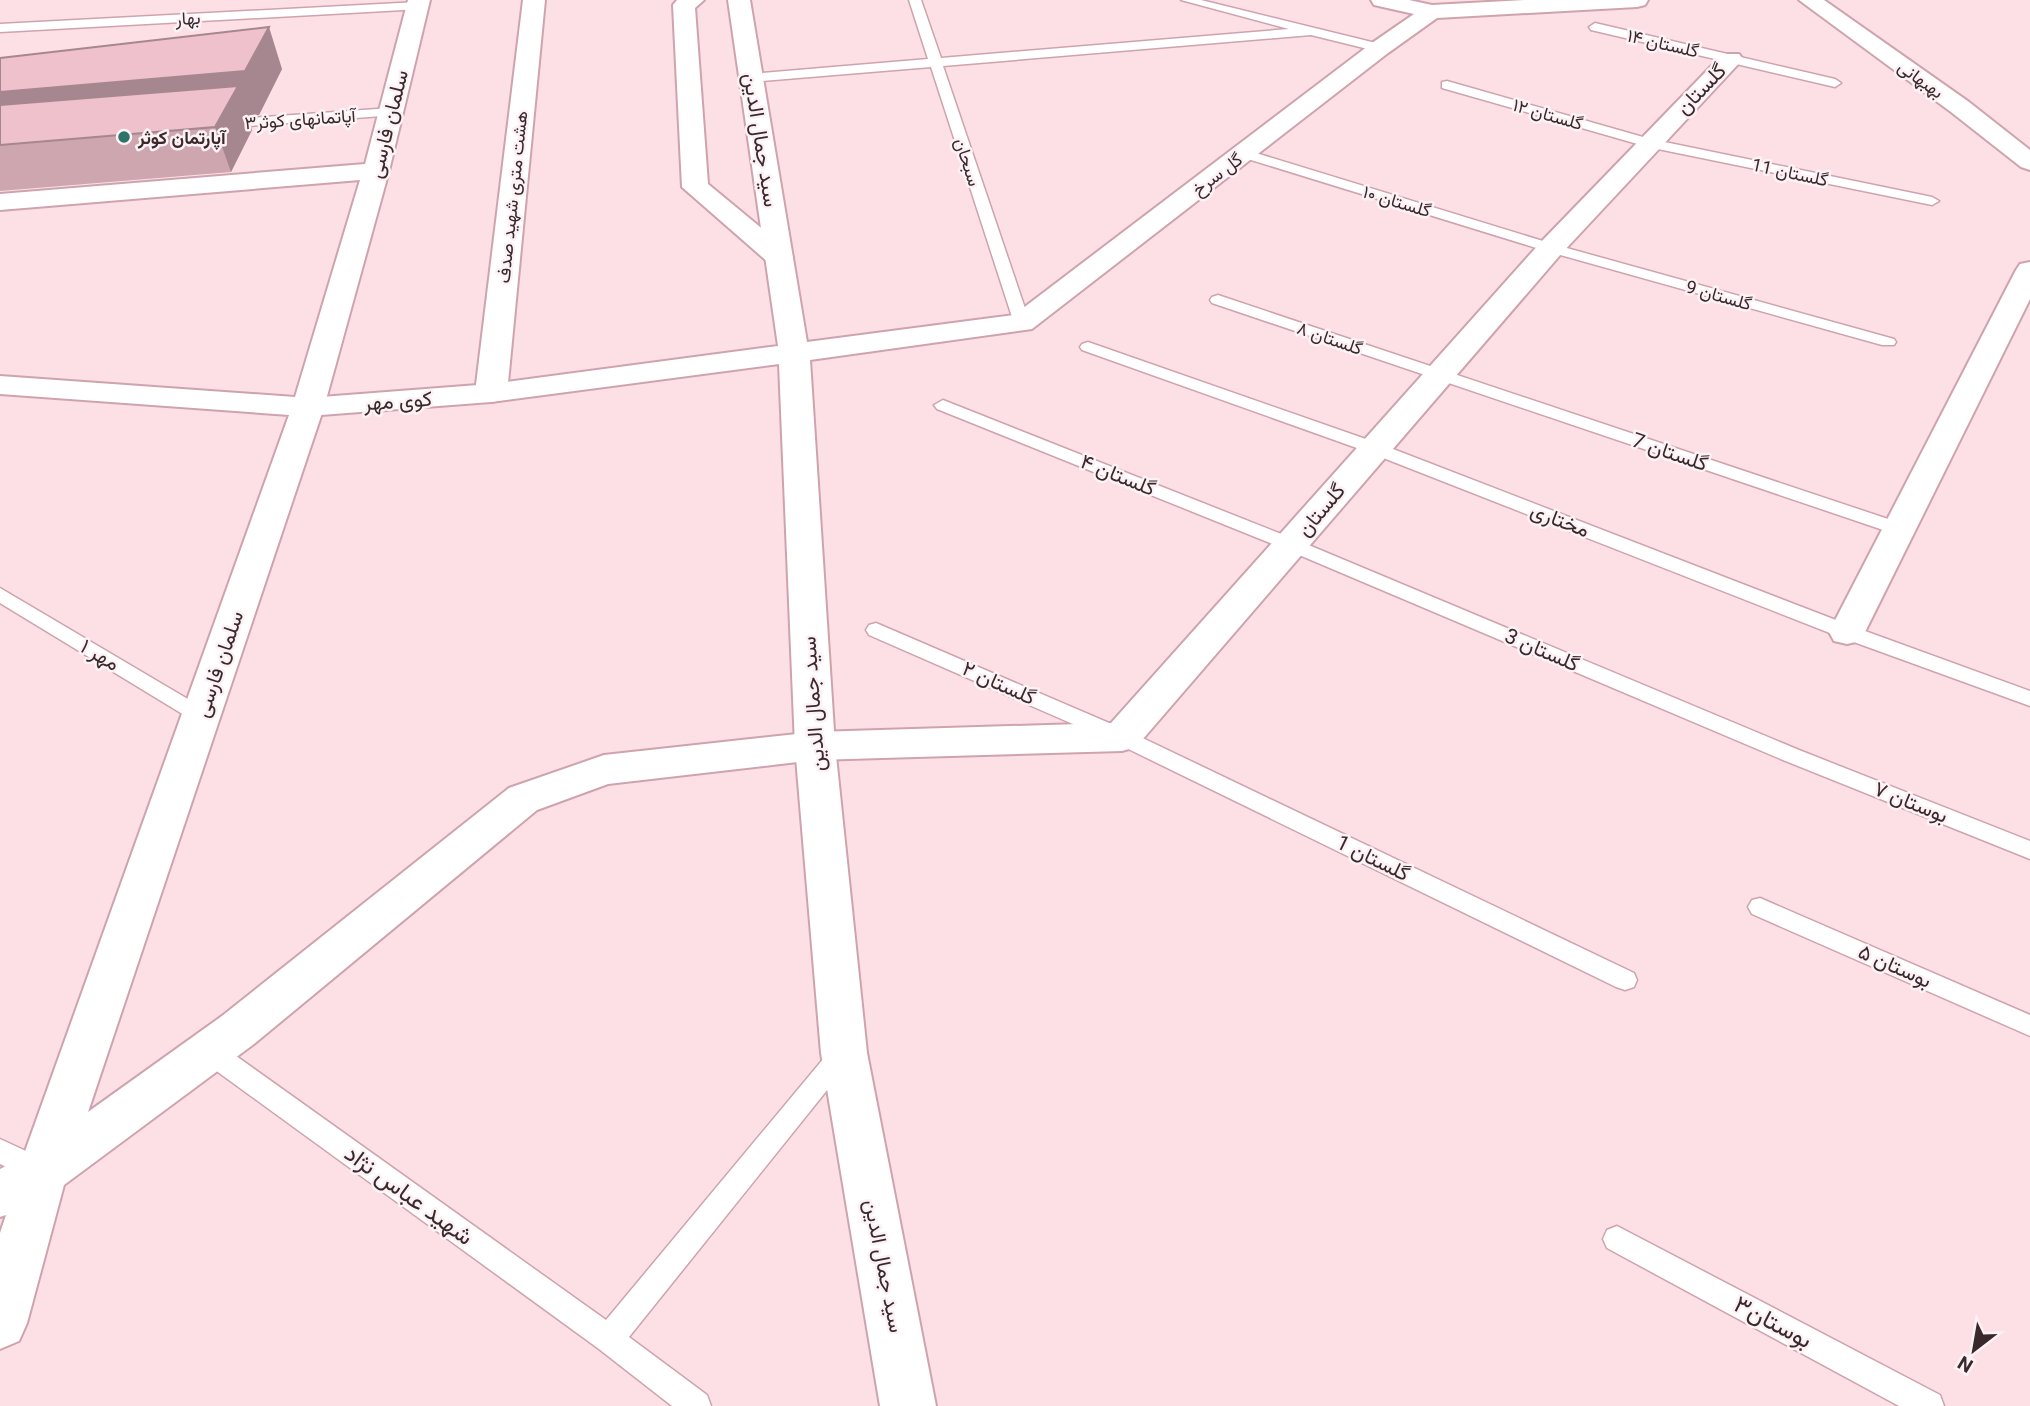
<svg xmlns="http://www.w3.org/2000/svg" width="2030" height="1406" viewBox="0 0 2030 1406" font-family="Roboto,Vazirmatn,sans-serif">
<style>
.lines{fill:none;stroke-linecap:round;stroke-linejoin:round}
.lane-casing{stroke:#cfa3ae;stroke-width:3}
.street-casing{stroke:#cfa3ae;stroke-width:4}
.secondary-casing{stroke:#cfa3ae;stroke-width:4}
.lane{fill:#fff;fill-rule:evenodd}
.street{fill:#fff;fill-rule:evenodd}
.secondary{fill:#fff;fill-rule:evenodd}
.wall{fill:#cda6af}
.shaded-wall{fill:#a7878f}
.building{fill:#eec1cc;stroke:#a7878f;stroke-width:2}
.poi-dot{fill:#2d7368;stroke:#fcf2f5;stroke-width:2.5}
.labels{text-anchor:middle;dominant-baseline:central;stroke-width:5;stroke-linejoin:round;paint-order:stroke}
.far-street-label{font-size:18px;fill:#39282c;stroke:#fcf2f5}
.far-poi-label{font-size:18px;font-weight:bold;fill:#39282c;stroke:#fcf2f5;text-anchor:start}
.street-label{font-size:21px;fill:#39282c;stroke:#fcf2f5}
.near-street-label{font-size:24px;fill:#39282c;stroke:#fcf2f5}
</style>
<rect width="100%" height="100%" fill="#fce0e6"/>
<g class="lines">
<defs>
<g id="lane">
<path d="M 909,0 L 921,0 L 941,58 L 1289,29 L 1181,0 L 1201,0 L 1384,45 L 1386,48 L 1380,52 L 1311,35 L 943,66 L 1030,323 L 1022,328 L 1014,323 L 931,67 L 751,82 L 745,78 L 751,74 L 928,59 Z"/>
<path d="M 418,2 L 422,3 L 422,9 L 0,32 L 0,24 Z"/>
<path d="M 1595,23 L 1835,79 L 1841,83 L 1835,87 L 1591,30 L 1589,27 Z"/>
<path d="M 1447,81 L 1650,139 L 1932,197 L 1939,201 L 1932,205 L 1648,147 L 1442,88 L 1442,82 Z"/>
<path d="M 391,108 L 396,109 L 396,115 L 222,128 L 215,124 L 222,120 Z"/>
<path d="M 1243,149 L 1556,245 L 1894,339 L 1896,342 L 1894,345 L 1882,345 L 1546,251 L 1238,156 L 1238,150 Z"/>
<path d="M 1218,295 L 1906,525 L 1908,529 L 1906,533 L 1892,533 L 1212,303 L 1210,300 L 1212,297 Z"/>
<path d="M 1088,342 L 1380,444 L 1854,627 L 2030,691 L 2030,706 L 1840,637 L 1368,452 L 1082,350 L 1080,347 L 1082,344 Z"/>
<path d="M 943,400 L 1299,541 L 1799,750 L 2030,841 L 2030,859 L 1783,760 L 1285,549 L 937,409 L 934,405 Z"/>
<path d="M 0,588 L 208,711 L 212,716 L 208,721 L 201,723 L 194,721 L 0,603 Z"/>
<path d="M 876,623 L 1130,732 L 1634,973 L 1637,980 L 1634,987 L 1625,990 L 1616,987 L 1114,742 L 869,635 L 866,630 L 869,625 Z"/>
<path d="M 1760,898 L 2030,1015 L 2030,1036 L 1752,914 L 1748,907 L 1752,900 Z"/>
<path d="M 209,1040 L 218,1043 L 606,1320 L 834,1046 L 843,1043 L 852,1046 L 856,1054 L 629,1337 L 707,1395 L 711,1406 L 672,1406 L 599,1349 L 200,1059 L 196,1051 L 200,1043 Z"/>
<path d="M 0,1139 L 52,1163 L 56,1172 L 52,1181 L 42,1184 L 0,1164 Z"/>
<path d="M 1617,1226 L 1940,1395 L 1944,1406 L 1899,1406 L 1607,1248 L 1603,1239 L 1607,1230 Z"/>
</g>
<g id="street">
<path d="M 408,0 L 430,0 L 389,171 L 324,407 L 88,1112 L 222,1016 L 509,788 L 604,755 L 815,732 L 1111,723 L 1541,242 L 1723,54 L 1739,54 L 1743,59 L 1561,254 L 1136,747 L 1122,751 L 815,760 L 608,784 L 537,810 L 254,1044 L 64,1185 L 27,1323 L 19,1341 L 0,1349 L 0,1233 L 6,1215 L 0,1217 L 0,1169 L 23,1157 L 289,415 L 0,394 L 0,376 L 295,397 L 360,180 L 0,210 L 0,194 L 365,164 Z"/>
<path d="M 523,0 L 545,0 L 507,393 L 502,400 L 491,402 L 480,400 L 475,393 Z"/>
<path d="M 677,0 L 704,0 L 695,8 L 708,184 L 789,251 L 793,257 L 789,263 L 779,265 L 769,263 L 682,187 L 673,5 Z"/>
<path d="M 2030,262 L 2030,299 L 1865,632 L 1860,641 L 1847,644 L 1834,641 L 1829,632 L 2016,270 L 2020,264 Z"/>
</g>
<g id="secondary">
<path d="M 728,0 L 750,0 L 807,342 L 1014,315 L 1372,43 L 1414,14 L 1374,5 L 1371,0 L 1409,0 L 1432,5 L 1525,0 L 1648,0 L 1645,5 L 1637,7 L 1437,18 L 1388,53 L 1032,329 L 810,360 L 835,746 L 867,1053 L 936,1406 L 880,1406 L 821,1053 L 795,746 L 779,364 L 491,402 L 308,416 L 297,414 L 292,407 L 297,400 L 308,398 L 491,384 L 778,346 Z"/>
<path d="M 1799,0 L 1824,0 L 1969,102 L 2030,150 L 2030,170 L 2021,167 L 1951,112 Z"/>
</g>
</defs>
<use href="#lane" class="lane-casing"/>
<use href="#street" class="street-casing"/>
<use href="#secondary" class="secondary-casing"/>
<use href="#lane" class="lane"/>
<use href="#street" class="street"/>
<use href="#secondary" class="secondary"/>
</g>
<path class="wall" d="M 282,69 L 259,115 L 248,116 L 252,130 L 231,172 L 0,191 L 0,145 Z"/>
<path class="shaded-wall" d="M 269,27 L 282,69 L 259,115 L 248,116 L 252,130 L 231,172 L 215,127 L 0,137 L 0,92 Z"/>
<g class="building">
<path d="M 269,27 L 245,71 L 0,92 L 0,58 Z"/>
<path d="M 238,86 L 215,127 L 0,145 L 0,105 Z"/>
</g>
<circle class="poi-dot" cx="124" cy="137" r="7"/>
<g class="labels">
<g class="far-street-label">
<text transform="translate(188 18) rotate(-3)">بهار</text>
<text transform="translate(1663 43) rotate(13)">گلستان ۱۴</text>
<text transform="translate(1921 79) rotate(36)">بهبهانی</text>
<text transform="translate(1548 114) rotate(16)">گلستان ۱۲</text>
<text transform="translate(300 119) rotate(-4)">آپاتمانهای کوثر۳</text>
<text transform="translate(968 162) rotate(72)">سبحان</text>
<text transform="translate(1790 172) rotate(12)">گلستان 11</text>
<text transform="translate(1217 174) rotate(-37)">گل سرخ</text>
<text transform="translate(512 197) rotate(-84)">هشت متری شهید صدف</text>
<text transform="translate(1397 201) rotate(17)">گلستان ۱۰</text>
<text transform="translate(1719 295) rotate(16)">گلستان 9</text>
<text transform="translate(1330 338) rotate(19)">گلستان ۸</text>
</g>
<g class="far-poi-label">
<text x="138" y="137">آپارتمان کوثر</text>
</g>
<g class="street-label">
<text transform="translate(1701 89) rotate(-46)">گلستان</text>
<text transform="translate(388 124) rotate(-76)">سلمان فارسی</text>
<text transform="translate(761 140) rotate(81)">سید جمال الدین</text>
<text transform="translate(398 401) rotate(-4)">کوی مهر</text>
<text transform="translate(1670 452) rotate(19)">گلستان 7</text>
<text transform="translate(1118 475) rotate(22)">گلستان ۴</text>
<text transform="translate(1321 510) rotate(-50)">گلستان</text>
<text transform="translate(1560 520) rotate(21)">مختاری</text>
<text transform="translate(1542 650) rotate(23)">گلستان 3</text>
<text transform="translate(100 655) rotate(31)">مهر ۱</text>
<text transform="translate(219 664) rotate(-71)">سلمان فارسی</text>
<text transform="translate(999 683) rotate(24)">گلستان ۲</text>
<text transform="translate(813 704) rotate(-94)">سید جمال الدین</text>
<text transform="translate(1911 802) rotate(22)">بوستان ۷</text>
<text transform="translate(1373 858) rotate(26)">گلستان 1</text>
<text transform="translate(1895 966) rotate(24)">بوستان ۵</text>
<text transform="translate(884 1266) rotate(79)">سید جمال الدین</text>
</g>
<g class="near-street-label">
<text transform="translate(409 1195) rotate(36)">شهید عباس نژاد</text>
<text transform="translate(1773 1322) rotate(28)">بوستان۳</text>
</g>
</g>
<g transform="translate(1974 1350) rotate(211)" stroke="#fcf2f5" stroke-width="5" paint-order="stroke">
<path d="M0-5L12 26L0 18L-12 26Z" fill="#39282c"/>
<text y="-10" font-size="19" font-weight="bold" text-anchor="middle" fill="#39282c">N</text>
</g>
</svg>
